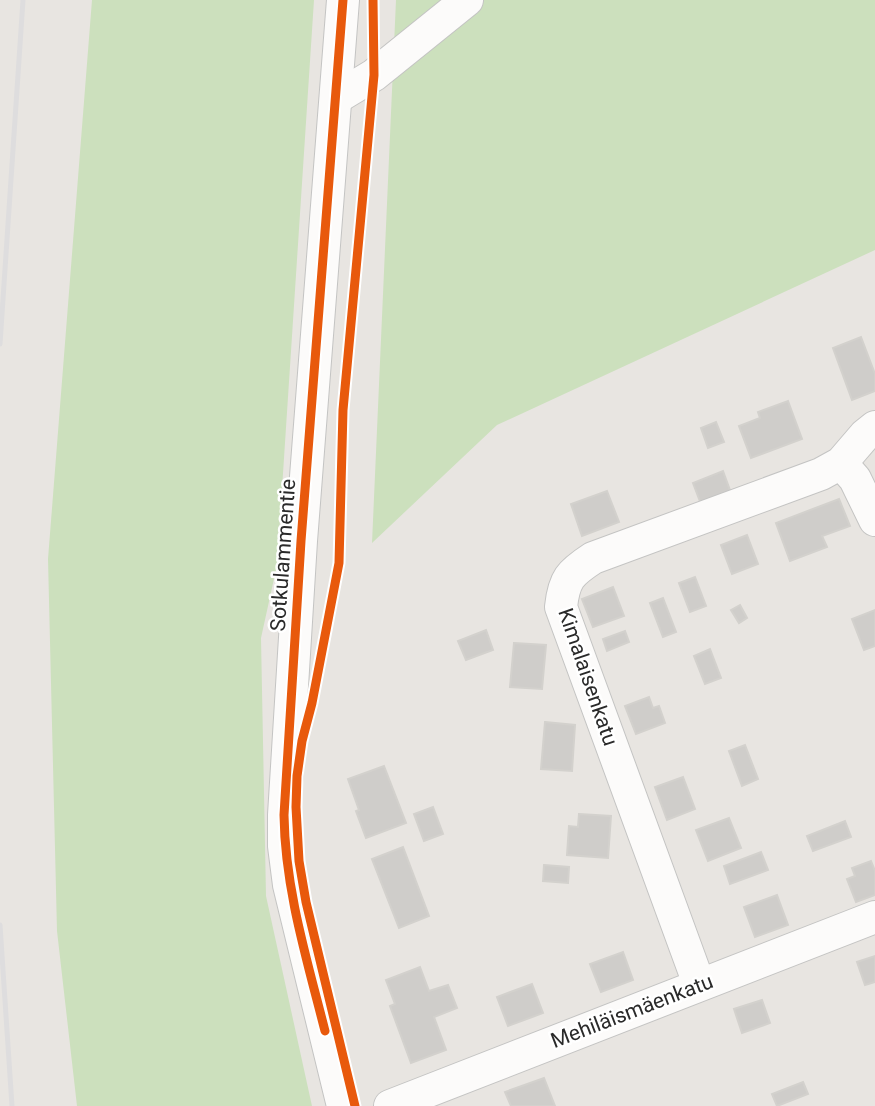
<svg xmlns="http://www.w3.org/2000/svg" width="875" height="1106" viewBox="0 0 875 1106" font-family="Roboto,sans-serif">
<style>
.green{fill:#cce0bd}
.building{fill:#cfcdca;stroke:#d3d1cd;stroke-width:2}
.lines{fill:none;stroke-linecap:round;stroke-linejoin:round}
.minor-casing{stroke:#c4c4c3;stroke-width:34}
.minor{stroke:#fcfbfa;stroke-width:32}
.rail{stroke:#deddde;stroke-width:5}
.cycleway-casing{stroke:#fff;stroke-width:13}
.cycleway{stroke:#e8590c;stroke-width:9}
.labels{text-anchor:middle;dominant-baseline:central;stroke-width:5;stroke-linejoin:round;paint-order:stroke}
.street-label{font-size:21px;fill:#2a2a2a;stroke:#fff}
</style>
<rect width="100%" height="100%" fill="#e8e5e1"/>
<g class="green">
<path d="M 92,0 L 314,0 L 277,565 L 261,638 L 266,896 L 312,1106 L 77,1106 L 57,931 L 48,559 Z"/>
<path d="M 396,0 L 875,0 L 875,250 L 497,425 L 372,543 Z"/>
</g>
<g class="building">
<path d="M 861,337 L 875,374 L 875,391 L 852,400 L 833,348 Z"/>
<path d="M 788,401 L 802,439 L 751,458 L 739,426 L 760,418 L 758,412 Z"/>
<path d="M 716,422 L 724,442 L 708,448 L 701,428 Z"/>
<path d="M 723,471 L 731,493 L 701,504 L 693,483 Z"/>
<path d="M 607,491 L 619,522 L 582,536 L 571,504 Z"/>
<path d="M 839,499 L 850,526 L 822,536 L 827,547 L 790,561 L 776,523 Z"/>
<path d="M 747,535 L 758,564 L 732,574 L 721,545 Z"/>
<path d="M 695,577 L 706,606 L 690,612 L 679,583 Z"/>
<path d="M 613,587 L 624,616 L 593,627 L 582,599 Z"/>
<path d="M 663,598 L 676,632 L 663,637 L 650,603 Z"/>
<path d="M 740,605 L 747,618 L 739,623 L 731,610 Z"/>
<path d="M 875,610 L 875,646 L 864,650 L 852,619 Z"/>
<path d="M 486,630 L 493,650 L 466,660 L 458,641 Z"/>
<path d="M 625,631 L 629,642 L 607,651 L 603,639 Z"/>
<path d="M 514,643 L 546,645 L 542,689 L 510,687 Z"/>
<path d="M 710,649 L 721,678 L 705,684 L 694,656 Z"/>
<path d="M 649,697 L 653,708 L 659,706 L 665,723 L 636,734 L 625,706 Z"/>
<path d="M 545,722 L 575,725 L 572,771 L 541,769 Z"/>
<path d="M 745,745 L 758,779 L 742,786 L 729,751 Z"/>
<path d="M 384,766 L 406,823 L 366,838 L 356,811 L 359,810 L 348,779 Z"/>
<path d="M 683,777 L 695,809 L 667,820 L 655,787 Z"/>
<path d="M 433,807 L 443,834 L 424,841 L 414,814 Z"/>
<path d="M 579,814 L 611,816 L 608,858 L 567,855 L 569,826 L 578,827 Z"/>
<path d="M 729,818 L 741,848 L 708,861 L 696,830 Z"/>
<path d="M 845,821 L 851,837 L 813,851 L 807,836 Z"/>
<path d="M 403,847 L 429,916 L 399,928 L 372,859 Z"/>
<path d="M 761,852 L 768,870 L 730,884 L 724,866 Z"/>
<path d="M 871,861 L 875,871 L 875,895 L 856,902 L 847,879 L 855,876 L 852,868 Z"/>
<path d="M 544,865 L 569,867 L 568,883 L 543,881 Z"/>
<path d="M 777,895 L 788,925 L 755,937 L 744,907 Z"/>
<path d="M 623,952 L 633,980 L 601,992 L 590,964 Z"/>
<path d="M 875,956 L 875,982 L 865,985 L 857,962 Z"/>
<path d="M 420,967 L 429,991 L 448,985 L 457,1008 L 434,1017 L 446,1050 L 411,1063 L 390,1006 L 395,1004 L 386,980 Z"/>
<path d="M 532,984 L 543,1013 L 508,1026 L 497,997 Z"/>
<path d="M 762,1000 L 770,1023 L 742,1033 L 734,1009 Z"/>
<path d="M 544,1078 L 555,1106 L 511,1106 L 505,1092 Z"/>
<path d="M 803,1082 L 808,1094 L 777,1106 L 772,1094 Z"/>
</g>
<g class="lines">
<defs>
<g id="minor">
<path d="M 343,0 L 301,541 L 284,815 L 284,846 L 289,885 L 343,1106"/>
<path d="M 336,98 L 374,75 L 467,0"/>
<path d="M 841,463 L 855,479 L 875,520"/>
<path d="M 699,984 L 561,607 C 564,579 570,573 593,558 L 821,474 L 841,463 L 865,435 L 875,427"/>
<path d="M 390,1106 L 875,917"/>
</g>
</defs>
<use href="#minor" class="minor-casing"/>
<use href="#minor" class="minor"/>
<g class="rail">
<path d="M 0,344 L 23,0"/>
<path d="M 0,925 L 12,1106"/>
</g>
<defs>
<g id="cycleway">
<path d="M 325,1031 C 307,960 285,889 284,815 L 301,541 L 343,0"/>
<path d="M 355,1106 L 306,902 L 299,861 L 296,807 L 297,776 L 302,741 L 312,703 L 339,563 L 343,410 L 374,75 L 373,0"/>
</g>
</defs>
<use href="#cycleway" class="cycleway-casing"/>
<use href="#cycleway" class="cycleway"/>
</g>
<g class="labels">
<g class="street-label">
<text transform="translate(283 555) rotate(-86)">Sotkulammentie</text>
<text transform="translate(588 677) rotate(71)">Kimalaisenkatu</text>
<text transform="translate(632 1011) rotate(-21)">Mehiläismäenkatu</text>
</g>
</g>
</svg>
